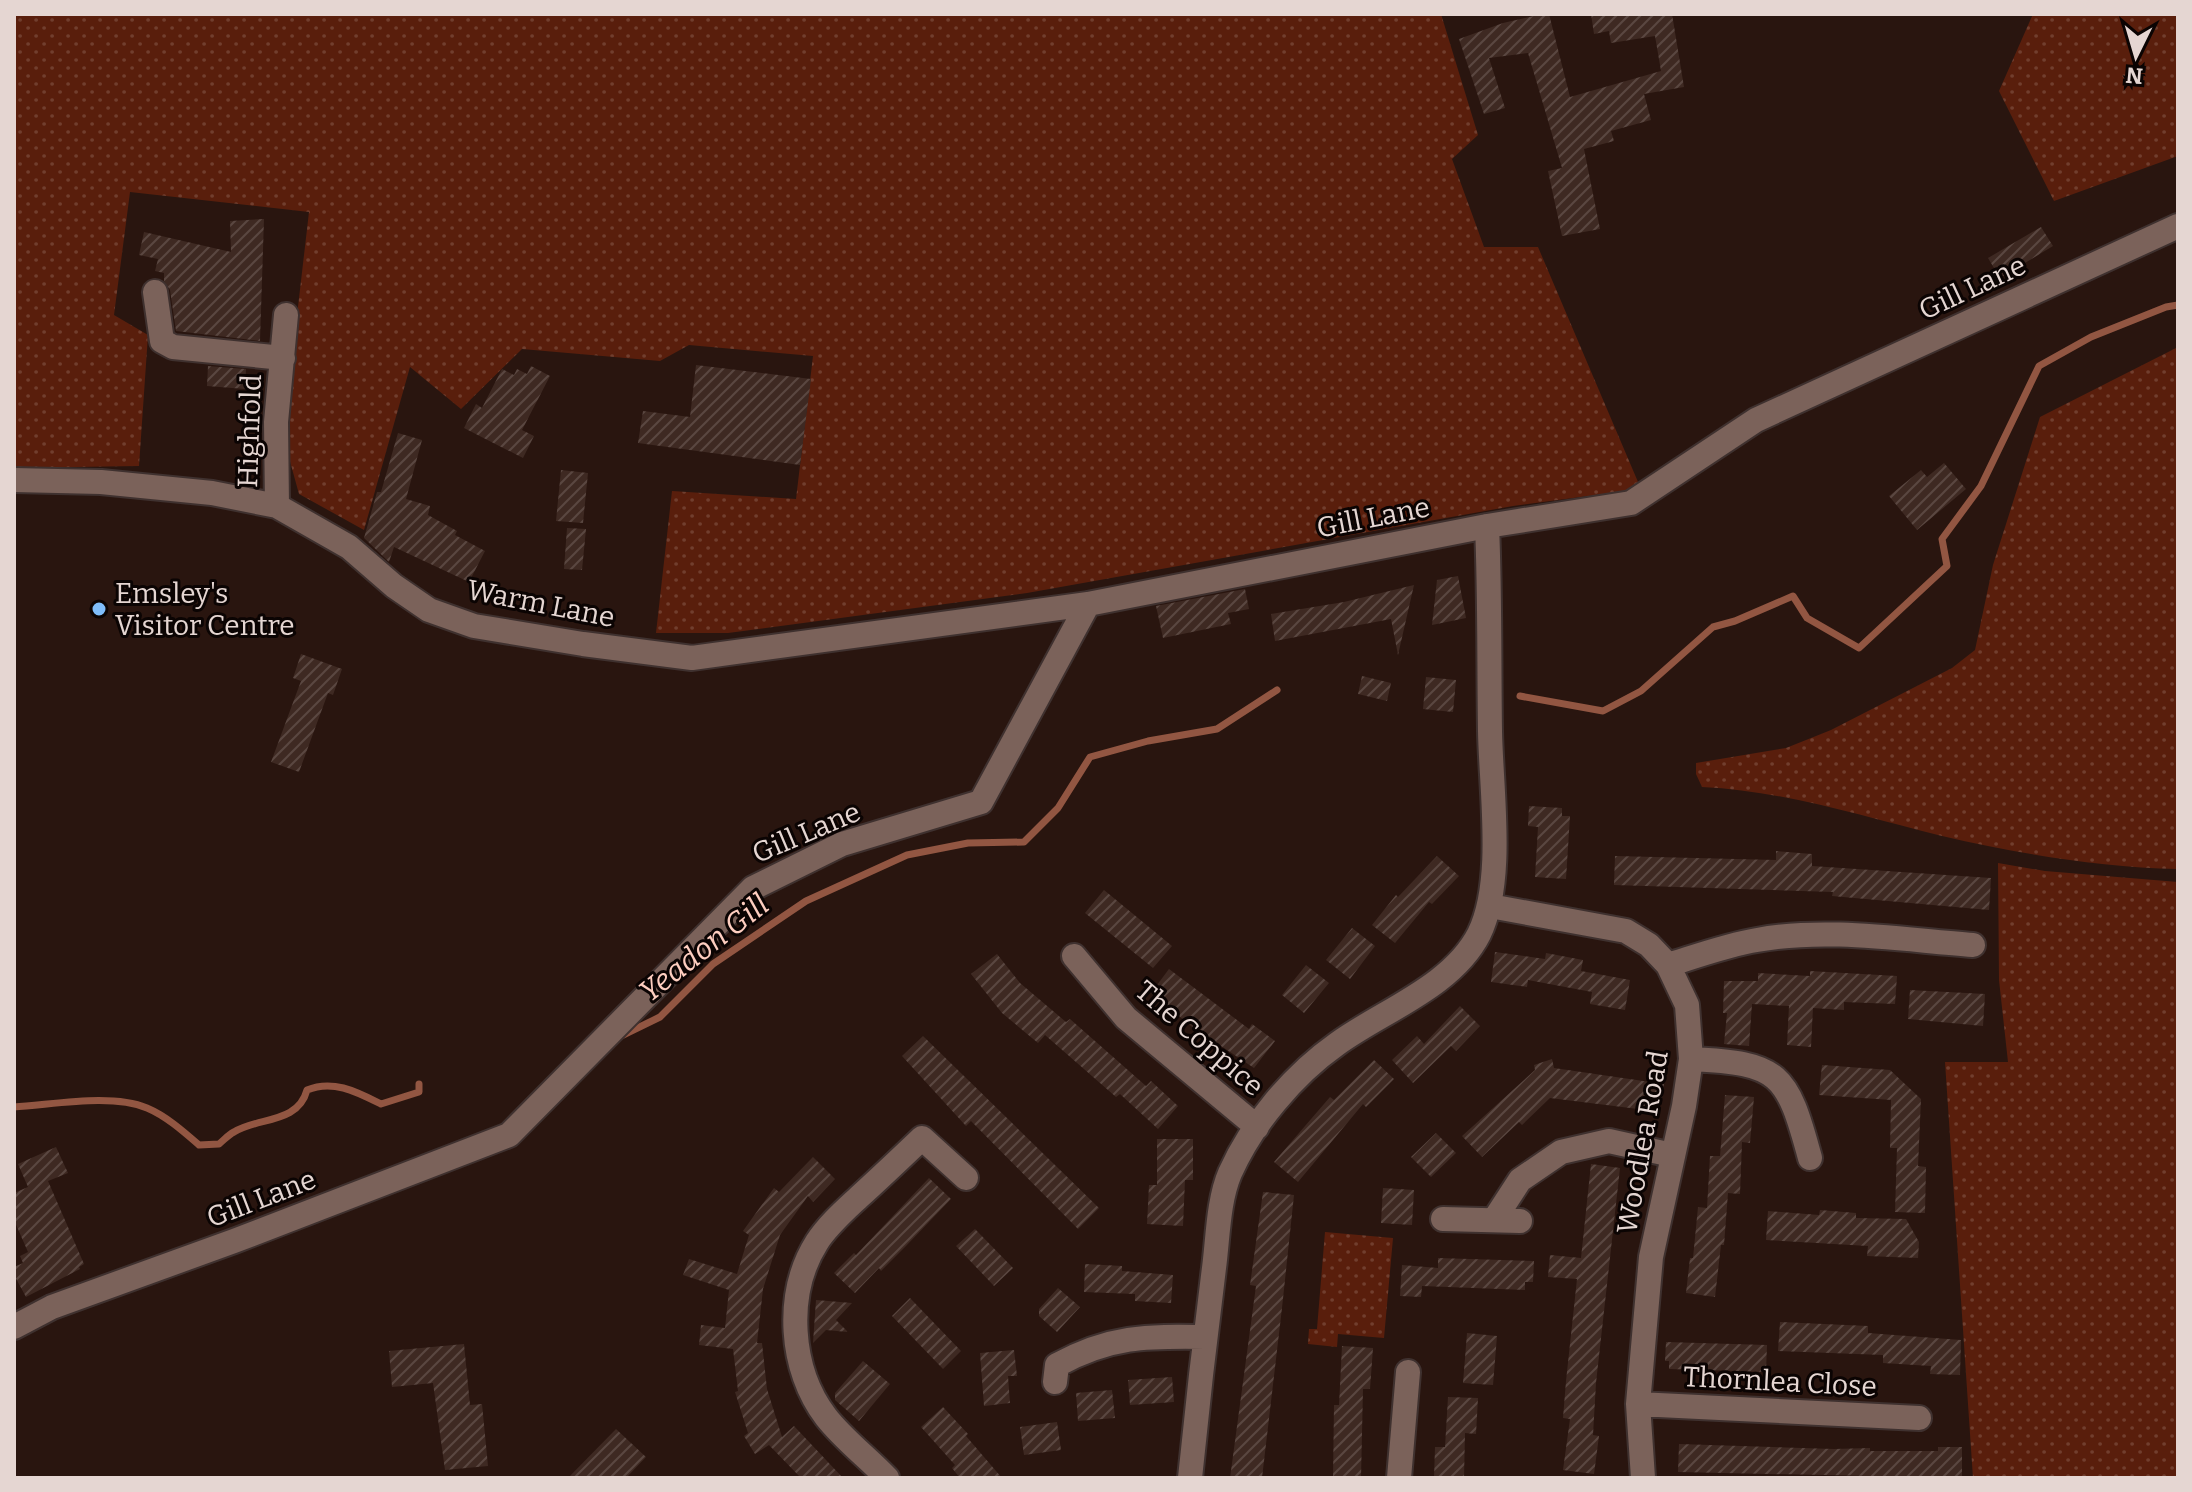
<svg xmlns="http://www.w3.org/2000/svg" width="2192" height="1492" viewBox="0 0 2192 1492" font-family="Bitter,serif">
  <defs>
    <pattern id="grass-dots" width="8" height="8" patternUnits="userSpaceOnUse" patternTransform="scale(2)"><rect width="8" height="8" fill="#591e0c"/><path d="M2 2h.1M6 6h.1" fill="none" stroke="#713e2e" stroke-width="1.8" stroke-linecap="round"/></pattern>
    <pattern id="building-hatch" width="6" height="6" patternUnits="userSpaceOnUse" patternTransform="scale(2)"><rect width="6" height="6" fill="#3e2922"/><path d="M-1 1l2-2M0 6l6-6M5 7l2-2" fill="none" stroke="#5a4741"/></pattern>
  </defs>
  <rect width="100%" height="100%" fill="#29150f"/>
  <!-- grass -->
  <path fill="url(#grass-dots)" d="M 14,14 L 1441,14 L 1478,135 L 1452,159 L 1484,247 L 1538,247 L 1641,489 L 1513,506 L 1027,593 L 728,633 L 656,633 L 672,491 L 796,499 L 813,356 L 689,345 L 660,361 L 522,349 L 461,409 L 410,367 L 364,530 L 299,494 L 283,436 L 309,212 L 130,192 L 114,315 L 148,335 L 139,466 L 14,468 Z
    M 2033,14 L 2178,14 L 2178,156 L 2054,201 L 1999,91 Z
    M 2178,347 L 2178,869 C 2098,867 2020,854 1942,836 C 1861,816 1785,791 1702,787 L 1696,774 L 1696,763 L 1786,748 L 1831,730 L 1952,668 L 1975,650 L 1993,565 L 2040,417 Z
    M 1998,863 L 2045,871 L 2178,882 L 2178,1478 L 1973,1478 L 1945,1062 L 2008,1062 L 1999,980 Z
    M 1325,1232 L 1393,1238 L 1384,1338 L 1338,1334 L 1337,1347 L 1308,1344 L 1309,1329 L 1317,1329 Z"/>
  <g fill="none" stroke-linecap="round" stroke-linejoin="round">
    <!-- stream -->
    <path stroke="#925642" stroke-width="7" d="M 1520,696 L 1603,711 L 1641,691 L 1713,627 L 1735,621 L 1793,596 L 1807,618 L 1859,648 L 1947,566 L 1942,539 L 1981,486 L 2039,366 L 2091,337 L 2166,307 L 2178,305
      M 621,1036 L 660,1017 L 713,964 L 806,901 L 907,855 L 968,843 L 1024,842 L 1058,808 L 1090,757 L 1148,741 L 1217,729 L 1277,690
      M 14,1107 C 52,1105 111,1093 147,1108 C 166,1116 183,1131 199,1145 L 219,1144 C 224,1140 228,1135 234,1132 C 258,1117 298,1124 307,1090 C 333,1079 357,1092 381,1104 L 419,1092 L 419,1084"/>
  </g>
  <!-- building -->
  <path fill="url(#building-hatch)" d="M 1542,14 L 1549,14 L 1570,97 L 1661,71 L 1655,36 L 1611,43 L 1609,31 L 1594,34 L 1591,14 L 1672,14 L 1684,87 L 1644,94 L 1651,120 L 1611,131 L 1614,141 L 1584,149 L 1600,229 L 1562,236 L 1548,171 L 1562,168 L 1528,53 L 1489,58 L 1505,108 L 1484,114 L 1459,39 L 1503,23 Z
    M 264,219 L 260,341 L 176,331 L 170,290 L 164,281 L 164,273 L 155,271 L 158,259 L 139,255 L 144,232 L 231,252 L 230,221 Z
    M 2041,227 L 2053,246 L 2000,278 L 1988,258 Z
    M 696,365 L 811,379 L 800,465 L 638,443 L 643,411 L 690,417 Z
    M 208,366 L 246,369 L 245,389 L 207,386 Z
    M 531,366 L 550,376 L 522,430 L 534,436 L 523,458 L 464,428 L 476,404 L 482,408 L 502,369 L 514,375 L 517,369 L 527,374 Z
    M 398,433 L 422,440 L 406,499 L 430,506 L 428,515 L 457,531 L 455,535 L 485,551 L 469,582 L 394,547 L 389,562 L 364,538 L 377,492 L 381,492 Z
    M 1944,463 L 1966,489 L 1917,530 L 1889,496 L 1921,470 L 1927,477 Z
    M 561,470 L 588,473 L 583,523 L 556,521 Z
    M 567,528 L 586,529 L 582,570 L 564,569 Z
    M 1458,576 L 1466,618 L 1432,625 L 1437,580 Z
    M 1414,585 L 1398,655 L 1391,619 L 1275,641 L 1271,614 L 1344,602 Z
    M 1245,589 L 1249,609 L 1228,613 L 1231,624 L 1163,638 L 1156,606 Z
    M 301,654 L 342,669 L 333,695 L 328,693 L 299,772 L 271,762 L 301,681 L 293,678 Z
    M 1362,676 L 1391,683 L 1387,701 L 1358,694 Z
    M 1426,677 L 1456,680 L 1453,712 L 1423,709 Z
    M 1529,806 L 1562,808 L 1562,816 L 1570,816 L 1566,879 L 1535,877 L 1538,827 L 1528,826 Z
    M 1776,851 L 1812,854 L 1812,866 L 1991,878 L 1989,910 L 1832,896 L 1833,892 L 1614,885 L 1615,856 L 1776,860 Z
    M 1437,856 L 1459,876 L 1432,904 L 1429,902 L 1395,943 L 1372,925 L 1396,895 L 1398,897 Z
    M 1104,890 L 1172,946 L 1153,968 L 1085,913 Z
    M 1352,928 L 1375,946 L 1350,979 L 1326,960 Z
    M 1495,952 L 1545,959 L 1546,953 L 1583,960 L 1581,971 L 1630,980 L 1625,1010 L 1590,1004 L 1592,992 L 1528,980 L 1527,987 L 1491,982 Z
    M 997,954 L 1020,983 L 1066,1022 L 1070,1019 L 1146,1086 L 1151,1081 L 1178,1106 L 1158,1129 L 1120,1094 L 1116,1097 L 1045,1035 L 1038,1043 L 1002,1013 L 971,974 Z
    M 1306,965 L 1329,983 L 1304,1013 L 1282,995 Z
    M 1169,969 L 1249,1029 L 1252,1024 L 1275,1041 L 1254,1068 L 1191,1026 L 1151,993 Z
    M 1810,971 L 1897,976 L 1895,1004 L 1844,1002 L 1844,1010 L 1813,1008 L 1811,1047 L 1787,1045 L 1789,1006 L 1752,1004 L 1749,1046 L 1724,1044 L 1727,1013 L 1723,1013 L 1724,981 L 1758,981 L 1758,973 L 1810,976 Z
    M 1910,990 L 1985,994 L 1983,1026 L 1908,1019 Z
    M 1460,1006 L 1480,1026 L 1456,1051 L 1451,1046 L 1413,1083 L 1392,1060 L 1417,1036 L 1424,1044 Z
    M 923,1036 L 1099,1208 L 1078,1229 L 971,1121 L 966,1126 L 902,1056 Z
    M 1552,1059 L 1554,1068 L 1664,1084 L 1661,1104 L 1647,1102 L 1646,1110 L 1550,1098 L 1522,1125 L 1519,1122 L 1482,1157 L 1462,1136 L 1535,1070 L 1534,1065 Z
    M 1374,1060 L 1394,1079 L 1366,1107 L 1363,1104 L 1298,1182 L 1274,1162 L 1330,1097 L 1334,1100 Z
    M 1822,1065 L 1890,1070 L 1921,1099 L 1918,1166 L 1926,1167 L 1925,1213 L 1895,1212 L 1897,1148 L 1890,1148 L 1891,1100 L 1819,1095 Z
    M 1725,1095 L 1754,1097 L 1750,1143 L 1742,1142 L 1740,1194 L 1728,1193 L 1724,1245 L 1721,1245 L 1715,1297 L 1686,1293 L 1690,1258 L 1693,1258 L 1698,1207 L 1707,1208 L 1710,1156 L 1720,1156 Z
    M 1436,1133 L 1456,1153 L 1431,1177 L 1411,1157 Z
    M 1157,1139 L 1193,1139 L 1193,1180 L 1185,1180 L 1183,1226 L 1147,1224 L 1149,1185 L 1157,1185 Z
    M 56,1147 L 68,1173 L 48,1181 L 84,1264 L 79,1267 L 80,1269 L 26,1297 L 14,1275 L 14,1267 L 23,1263 L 20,1256 L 28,1252 L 14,1220 L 14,1193 L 28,1187 L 18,1164 Z
    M 813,1157 L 835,1179 L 813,1202 L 808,1196 L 780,1235 L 763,1289 L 757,1343 L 762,1343 L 767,1389 L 782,1437 L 794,1426 L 843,1478 L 801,1478 L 769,1445 L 755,1454 L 744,1436 L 748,1433 L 735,1392 L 738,1391 L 733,1349 L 699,1345 L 701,1325 L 725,1328 L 729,1290 L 683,1275 L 689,1259 L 737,1274 L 749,1235 L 743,1231 L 774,1188 L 779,1192 Z
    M 1591,1164 L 1620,1168 L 1596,1383 L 1593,1435 L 1599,1436 L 1594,1474 L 1563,1470 L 1570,1419 L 1563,1418 L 1566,1381 L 1577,1279 L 1548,1277 L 1550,1255 L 1581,1258 Z
    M 929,1178 L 951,1199 L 906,1246 L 881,1271 L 879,1268 L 855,1293 L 834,1273 L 854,1253 L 856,1255 Z
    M 1383,1188 L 1414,1190 L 1412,1225 L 1381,1223 Z
    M 1263,1192 L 1294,1195 L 1282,1308 L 1262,1478 L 1230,1478 L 1256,1286 L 1250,1285 Z
    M 1820,1210 L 1856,1213 L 1856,1218 L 1906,1219 L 1919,1242 L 1918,1258 L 1867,1256 L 1868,1246 L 1766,1240 L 1768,1211 L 1819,1215 Z
    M 975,1229 L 1013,1268 L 994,1286 L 956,1246 Z
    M 1438,1258 L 1534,1261 L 1533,1282 L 1525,1282 L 1525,1290 L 1422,1286 L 1421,1297 L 1400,1296 L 1402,1265 L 1438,1268 Z
    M 1085,1264 L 1122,1266 L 1122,1271 L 1173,1275 L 1171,1303 L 1135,1301 L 1135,1294 L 1084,1292 Z
    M 1058,1288 L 1080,1307 L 1057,1332 L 1039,1316 L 1039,1309 Z
    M 910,1298 L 961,1351 L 943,1369 L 892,1316 Z
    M 816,1300 L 852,1303 L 836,1320 L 848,1332 L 826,1330 L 813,1343 Z
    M 1780,1322 L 1868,1326 L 1868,1333 L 1961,1340 L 1960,1375 L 1930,1374 L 1931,1366 L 1883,1363 L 1883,1355 L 1778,1351 Z
    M 1467,1333 L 1497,1336 L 1493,1385 L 1463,1383 Z
    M 1666,1342 L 1767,1345 L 1766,1372 L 1669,1369 L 1669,1361 L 1665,1361 Z
    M 464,1344 L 470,1405 L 482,1404 L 488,1466 L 445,1470 L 433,1383 L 392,1387 L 389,1351 Z
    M 1342,1346 L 1373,1348 L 1370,1389 L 1363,1389 L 1361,1478 L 1333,1478 L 1334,1405 L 1339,1405 Z
    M 1014,1350 L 1017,1376 L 1008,1376 L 1010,1403 L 984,1406 L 980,1353 Z
    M 863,1361 L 890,1384 L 859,1421 L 835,1400 L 835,1393 Z
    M 1172,1377 L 1174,1402 L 1130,1405 L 1128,1380 Z
    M 1112,1390 L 1115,1418 L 1078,1421 L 1076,1393 Z
    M 1448,1397 L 1478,1398 L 1476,1434 L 1465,1433 L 1464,1478 L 1434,1478 L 1435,1447 L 1445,1447 Z
    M 943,1407 L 968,1434 L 966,1436 L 1002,1478 L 960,1478 L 952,1468 L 955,1465 L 921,1427 Z
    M 1057,1422 L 1061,1450 L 1024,1455 L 1020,1427 Z
    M 616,1429 L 646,1457 L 626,1478 L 568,1478 Z
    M 1679,1444 L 1834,1449 L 1870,1448 L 1870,1451 L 1938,1451 L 1938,1447 L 1962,1447 L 1962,1478 L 1678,1472 Z"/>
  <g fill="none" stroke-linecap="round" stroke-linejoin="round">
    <defs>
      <path id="minor" d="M 155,292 L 162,341 L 173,347 L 283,358
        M 14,480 L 101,482 L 212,493 L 277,506 L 349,547 L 394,586 L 429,610 L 474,626 L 583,644 L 692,658 L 1088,604
        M 277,506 L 276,422 L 286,315
        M 1490,906 L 1626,931 L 1649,945 L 1668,965 L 1687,1005 L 1691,1059 L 1684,1106 L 1651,1257 L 1638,1404 L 1643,1478
        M 1074,956 L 1126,1018 L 1257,1127
        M 1668,965 C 1697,956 1727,945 1757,940 C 1827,927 1903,940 1973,945
        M 1691,1059 C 1780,1063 1787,1073 1810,1158
        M 1443,1219 L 1520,1221
        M 1494,1220 L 1520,1180 L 1561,1152 L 1609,1141 L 1672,1155
        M 14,1327 L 52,1307 L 234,1241 L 509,1135 L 753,888 L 842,844 L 981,802 L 1088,604 L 1487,526 L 1631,503 L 1756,420 L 2178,226
        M 1055,1382 L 1057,1365 C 1110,1336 1146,1336 1205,1337
        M 1638,1404 L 1919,1418
        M 887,1478 C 868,1458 843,1439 826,1417 C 790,1370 784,1294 817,1242 C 828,1225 844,1211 859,1197 C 880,1178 901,1158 922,1138 L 966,1178
        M 1190,1478 C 1197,1408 1205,1338 1214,1268 C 1218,1238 1218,1201 1230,1173 C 1252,1124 1293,1075 1337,1044 C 1382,1011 1452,987 1479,934 C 1505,881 1491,791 1490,731 C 1489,663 1490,594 1487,526
        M 1399,1478 L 1408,1372"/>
    </defs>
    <!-- minor casing -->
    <use href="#minor" stroke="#3f312f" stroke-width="28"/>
    <!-- minor -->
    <use href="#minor" stroke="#7b625a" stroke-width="24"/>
  </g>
  <!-- markers -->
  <circle fill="#7fbdfa" stroke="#0b0403" stroke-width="3" cx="99" cy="609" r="8"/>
  <g text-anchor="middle" stroke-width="6" stroke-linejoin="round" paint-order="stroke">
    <!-- street labels -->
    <g font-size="28" fill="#e5d6d2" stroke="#0b0403">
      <text transform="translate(1972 287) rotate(-25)" y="10">Gill Lane</text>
      <text transform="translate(249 431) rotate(-88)" y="10">Highfold</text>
      <text transform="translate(1373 517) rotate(-11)" y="10">Gill Lane</text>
      <text transform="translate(541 603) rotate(11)" y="10">Warm Lane</text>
      <text transform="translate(806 832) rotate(-23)" y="10">Gill Lane</text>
      <text transform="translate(1200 1038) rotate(41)" y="10">The Coppice</text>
      <text transform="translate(1642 1142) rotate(-80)" y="10">Woodlea Road</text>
      <text transform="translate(261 1198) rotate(-21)" y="10">Gill Lane</text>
      <text transform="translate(1780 1381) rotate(3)" y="10">Thornlea Close</text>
    </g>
    <!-- poi labels -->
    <g font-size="28" fill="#e5d6d2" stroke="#0b0403" text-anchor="start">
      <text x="115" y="603">Emsley's<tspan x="115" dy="32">Visitor Centre</tspan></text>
    </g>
    <!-- water labels -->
    <g font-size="30" font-style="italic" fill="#fecec0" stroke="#0b0403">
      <text transform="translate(704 948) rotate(-38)" y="10">Yeadon Gill</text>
    </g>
  </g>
  <!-- border -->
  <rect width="2192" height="1492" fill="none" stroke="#e5d6d2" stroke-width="32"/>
  <!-- north arrow -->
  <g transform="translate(2136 56) rotate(185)" stroke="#0b0403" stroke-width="6" paint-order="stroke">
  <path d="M0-6L14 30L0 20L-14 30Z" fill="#e5d6d2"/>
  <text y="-12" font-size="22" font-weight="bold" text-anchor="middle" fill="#e5d6d2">N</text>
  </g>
</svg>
